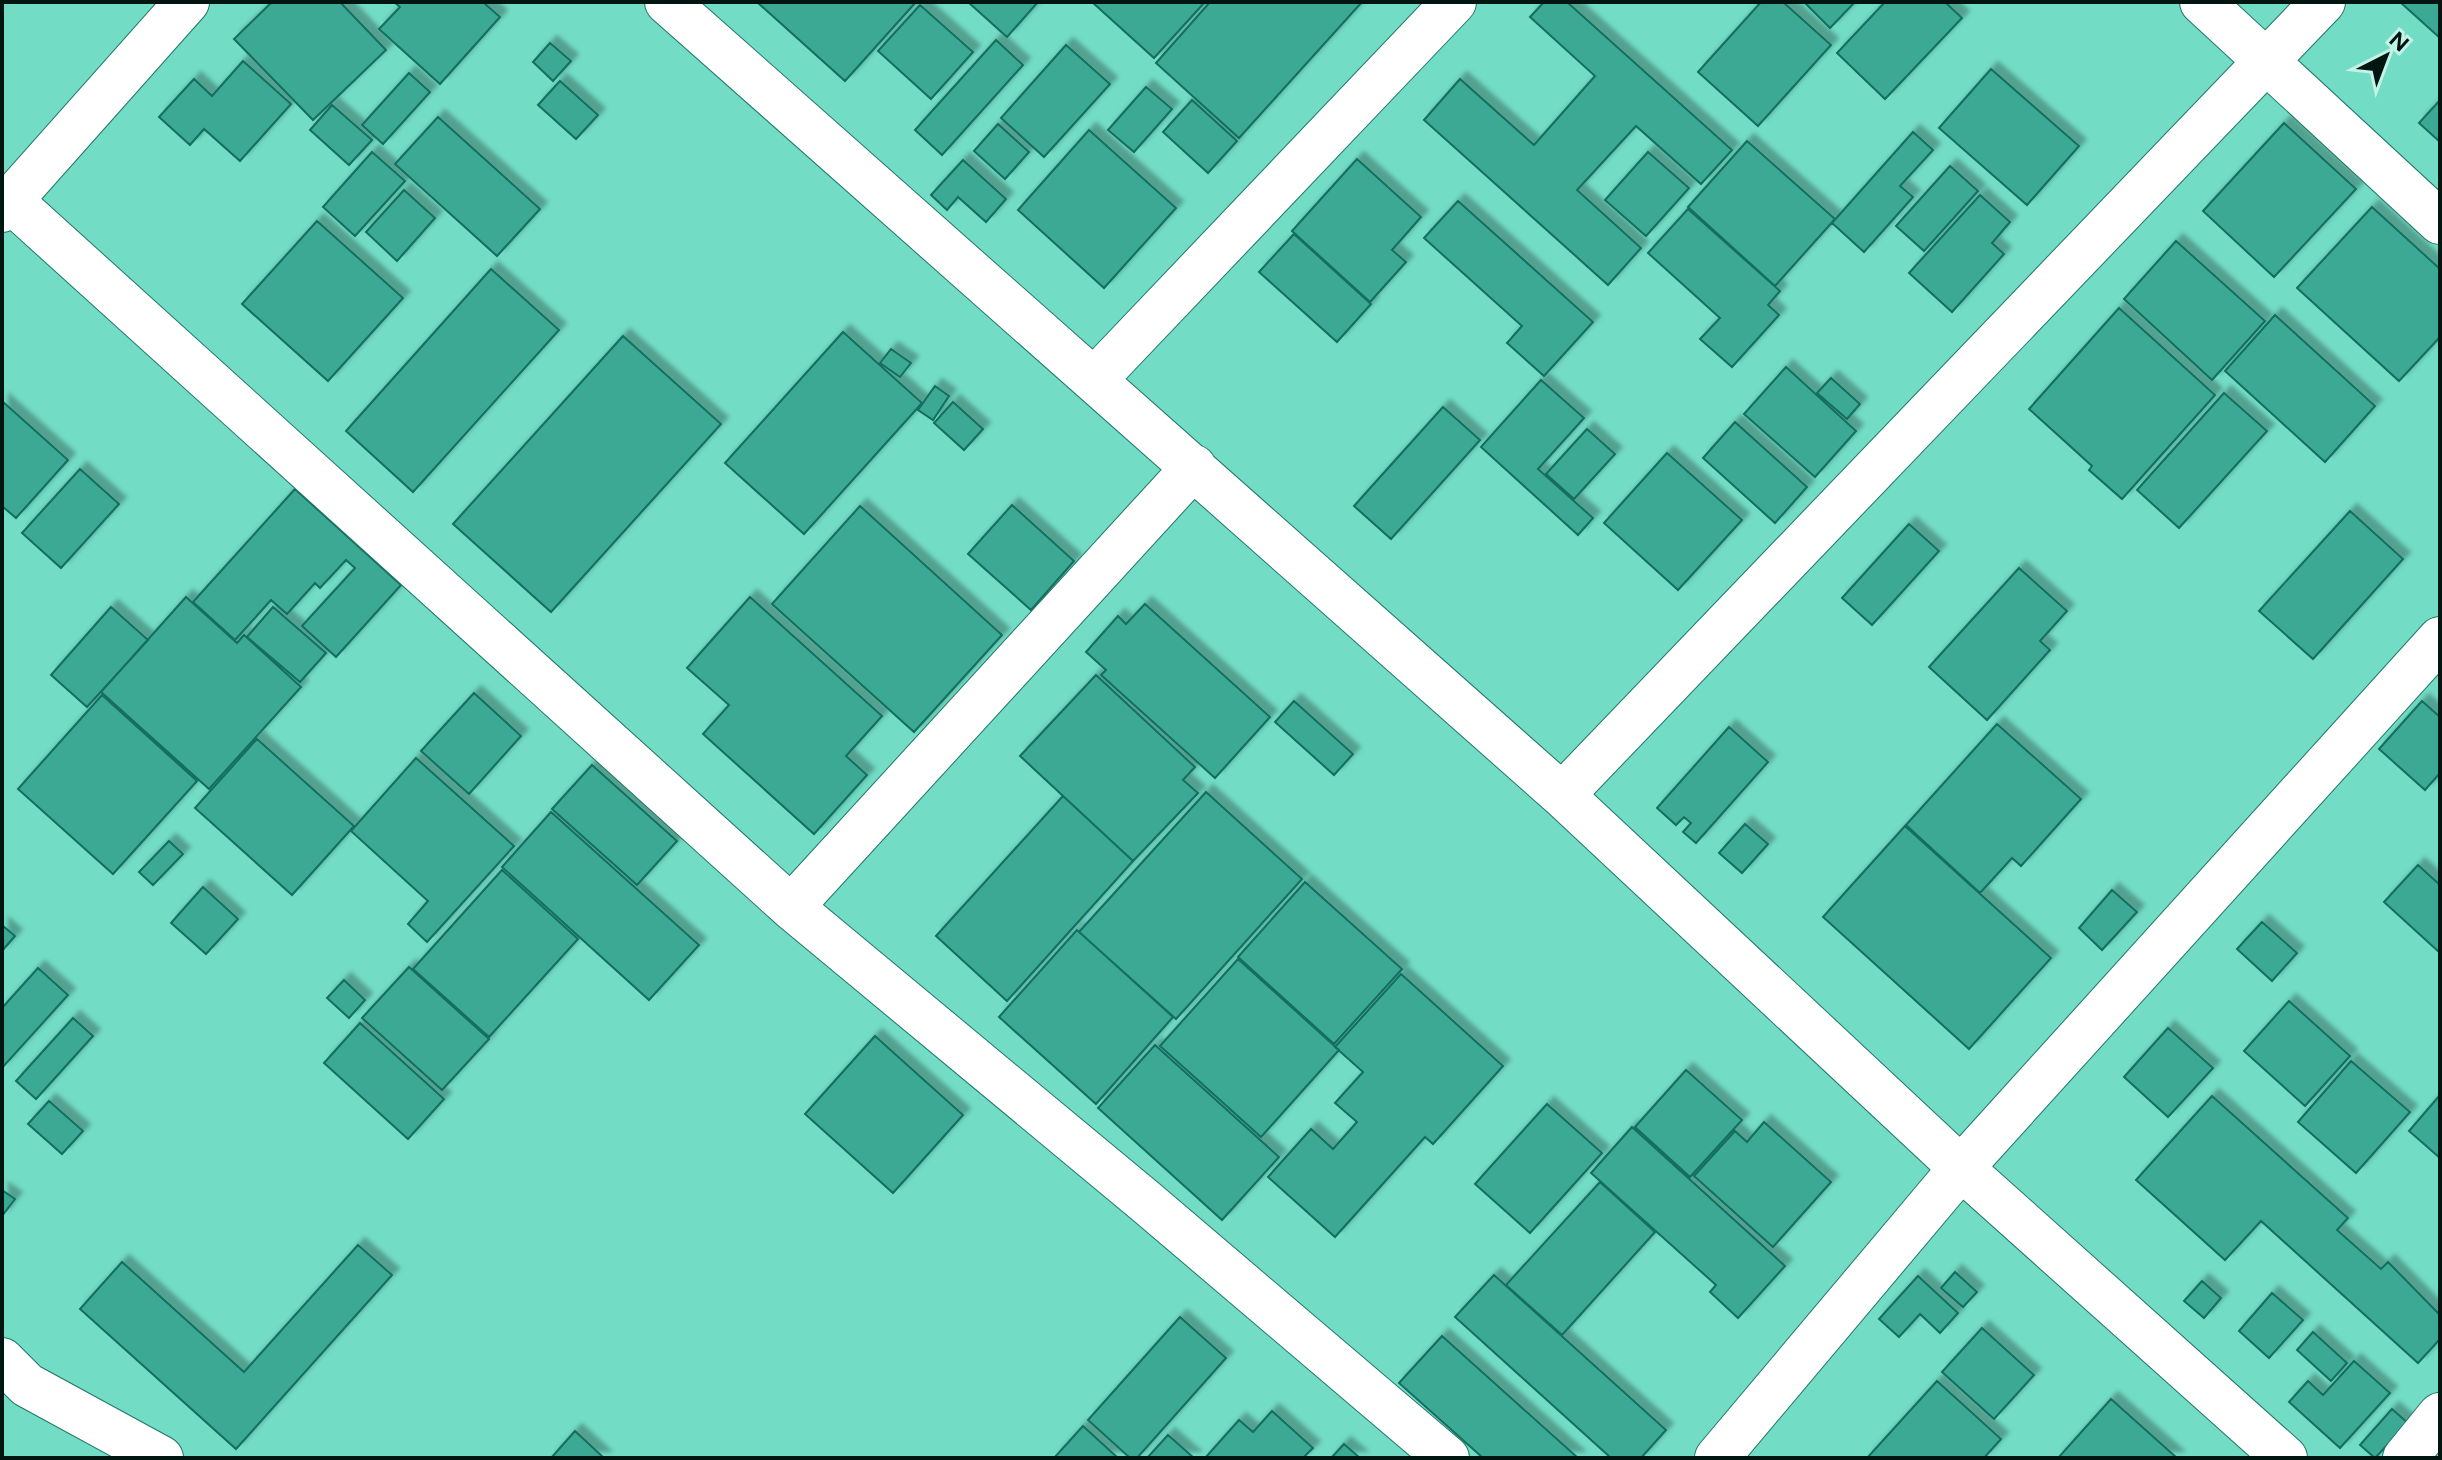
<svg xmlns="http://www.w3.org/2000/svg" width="2442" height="1460" viewBox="0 0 2442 1460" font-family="Figtree,sans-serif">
  <defs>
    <filter id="shadow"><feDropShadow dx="7" dy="-7" stdDeviation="2" flood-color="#0004"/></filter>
  </defs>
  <rect width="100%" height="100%" fill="#72dcc5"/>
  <!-- building -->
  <path fill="#3aa994" stroke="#136e5e" stroke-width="2" filter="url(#shadow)" d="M 272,2 L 340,2 L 386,50 L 313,120 L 234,39 Z
    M 394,2 L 483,2 L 500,17 L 440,84 L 379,29 L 400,7 Z
    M 757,2 L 916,2 L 845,81 Z
    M 968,2 L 1038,2 L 1007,37 Z
    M 1092,2 L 1205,2 L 1154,58 Z
    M 1210,2 L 1362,2 L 1239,138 L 1156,63 Z
    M 1544,2 L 1567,2 L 1732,150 L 1701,184 L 1636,126 L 1577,190 L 1641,248 L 1608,285 L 1424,120 L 1460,79 L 1534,145 L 1595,76 L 1530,17 Z
    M 1761,2 L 1783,2 L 1831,45 L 1758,126 L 1698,72 Z
    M 1804,2 L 1855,2 L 1830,28 Z
    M 1885,2 L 1945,2 L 1962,18 L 1885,99 L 1837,53 Z
    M 2400,2 L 2440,2 L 2440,38 Z
    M 920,5 L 973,52 L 931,99 L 878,51 Z
    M 996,40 L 1023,65 L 942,155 L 915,130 Z
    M 550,43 L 571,61 L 553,81 L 533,62 Z
    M 1066,45 L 1110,84 L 1044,157 L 1001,118 Z
    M 243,61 L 291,104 L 240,161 L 204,129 L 190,145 L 159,117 L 194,79 L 212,96 Z
    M 1991,69 L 2079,146 L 2027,205 L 1939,128 Z
    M 409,73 L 430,92 L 383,144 L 362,125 Z
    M 560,81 L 598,115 L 576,139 L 538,105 Z
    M 1146,87 L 1172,109 L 1134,152 L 1108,130 Z
    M 1192,100 L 1237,141 L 1208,173 L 1163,132 Z
    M 2440,100 L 2440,142 L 2419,123 Z
    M 332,105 L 372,140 L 349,165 L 310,130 Z
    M 438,117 L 540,209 L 497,256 L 395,164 Z
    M 2284,123 L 2356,189 L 2274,277 L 2203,211 Z
    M 998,124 L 1029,152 L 1005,179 L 974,151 Z
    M 1089,130 L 1176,208 L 1104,288 L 1018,210 Z
    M 1913,132 L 1933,150 L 1900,186 L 1913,197 L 1864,252 L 1832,223 Z
    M 1747,141 L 1835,219 L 1775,286 L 1688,207 Z
    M 372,152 L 405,181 L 355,236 L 323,207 Z
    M 1648,152 L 1689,188 L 1646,236 L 1605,200 Z
    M 1357,159 L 1421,217 L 1392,250 L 1406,262 L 1370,302 L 1292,231 Z
    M 963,160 L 1006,199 L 986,222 L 958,197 L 947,210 L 931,195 Z
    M 1950,166 L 1978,191 L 1924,251 L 1896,226 Z
    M 404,190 L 435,218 L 397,261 L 366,232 Z
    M 1980,195 L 2010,222 L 1992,243 L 2004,254 L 1952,312 L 1909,273 Z
    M 1458,201 L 1593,322 L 1544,376 L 1507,343 L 1522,326 L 1424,238 Z
    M 2372,207 L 2440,269 L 2440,337 L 2399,381 L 2297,288 Z
    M 1688,209 L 1780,291 L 1768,305 L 1779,315 L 1732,367 L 1700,339 L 1720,318 L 1648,253 Z
    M 317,221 L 403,298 L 328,381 L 242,304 Z
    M 1294,234 L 1371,304 L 1337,342 L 1259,272 Z
    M 2176,241 L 2265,321 L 2212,380 L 2124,299 Z
    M 491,269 L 559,330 L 413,492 L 346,431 Z
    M 2119,308 L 2215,395 L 2122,499 L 2089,470 L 2092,466 L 2029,409 Z
    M 2275,315 L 2375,406 L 2325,462 L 2225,371 Z
    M 843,332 L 922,403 L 804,534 L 725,463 Z
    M 623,336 L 721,424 L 551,612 L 453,524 Z
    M 891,349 L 911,363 L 900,377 L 880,363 Z
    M 1786,367 L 1856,431 L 1815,477 L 1744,414 Z
    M 1831,378 L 1860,404 L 1847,419 L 1817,393 Z
    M 1541,380 L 1584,418 L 1538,469 L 1593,518 L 1578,535 L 1481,447 Z
    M 935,386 L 949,396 L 933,420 L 918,410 Z
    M 2224,393 L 2267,431 L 2179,528 L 2137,490 Z
    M 2,401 L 68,460 L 16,518 L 2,506 Z
    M 953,402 L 983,429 L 964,450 L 934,423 Z
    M 1443,407 L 1480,440 L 1391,539 L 1354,506 Z
    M 1735,422 L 1807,487 L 1775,523 L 1703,458 Z
    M 1587,429 L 1615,454 L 1574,499 L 1546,474 Z
    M 1667,453 L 1742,520 L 1678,590 L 1604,523 Z
    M 80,469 L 119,504 L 61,568 L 22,533 Z
    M 295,489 L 401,585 L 336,657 L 302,626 L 355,568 L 346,560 L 320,588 L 315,583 L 287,614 L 271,600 L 235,640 L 193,602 Z
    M 1012,505 L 1074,561 L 1031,610 L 968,554 Z
    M 860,506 L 1002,635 L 914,732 L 772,604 Z
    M 2350,511 L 2403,559 L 2313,659 L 2259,611 Z
    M 1909,524 L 1939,551 L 1872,625 L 1842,598 Z
    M 2019,568 L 2067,611 L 2040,641 L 2050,650 L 1987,720 L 1929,667 Z
    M 186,597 L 237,643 L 244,635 L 301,687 L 209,789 L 101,692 Z
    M 750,597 L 882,716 L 846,756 L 867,775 L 814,834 L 703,734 L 729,705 L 687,668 Z
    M 1145,604 L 1270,717 L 1215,778 L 1101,675 L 1106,670 L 1086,652 L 1118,616 L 1126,624 Z
    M 111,607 L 148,640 L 87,707 L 51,675 Z
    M 273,607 L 326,653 L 300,682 L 247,637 Z
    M 1096,675 L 1195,767 L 1183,780 L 1198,793 L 1133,861 L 1020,756 Z
    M 474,693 L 521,736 L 469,794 L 421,751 Z
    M 102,695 L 197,781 L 113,874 L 18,789 Z
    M 1294,701 L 1353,754 L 1334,775 L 1275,722 Z
    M 2422,701 L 2440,717 L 2440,773 L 2425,790 L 2379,749 Z
    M 1997,724 L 2081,799 L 2021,866 L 2012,858 L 1980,893 L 1906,825 Z
    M 1729,727 L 1768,762 L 1696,843 L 1683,832 L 1691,823 L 1684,817 L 1676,825 L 1657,808 Z
    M 257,739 L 354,826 L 292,895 L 195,808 Z
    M 416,758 L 514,846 L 427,942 L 408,924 L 428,901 L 351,831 Z
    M 592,765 L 677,841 L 637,885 L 552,809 Z
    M 1206,792 L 1302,879 L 1176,1019 L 1079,932 Z
    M 1063,796 L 1133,861 L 1007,1001 L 936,936 Z
    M 551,812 L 699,945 L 649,1000 L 502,867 Z
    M 1745,824 L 1768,844 L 1742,873 L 1719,853 Z
    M 1905,826 L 2051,958 L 1969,1049 L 1823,917 Z
    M 169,841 L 183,854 L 153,885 L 139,872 Z
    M 2418,865 L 2440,885 L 2439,952 L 2384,902 Z
    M 502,870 L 578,939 L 489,1037 L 413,969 Z
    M 1305,882 L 1402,969 L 1334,1044 L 1238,957 Z
    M 203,887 L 238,919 L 206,954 L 171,923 Z
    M 2112,890 L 2137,912 L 2102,950 L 2079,928 Z
    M 2262,922 L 2297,953 L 2272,981 L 2237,949 Z
    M 2,925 L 15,936 L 2,951 Z
    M 1077,930 L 1173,1017 L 1096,1104 L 999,1017 Z
    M 1238,959 L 1339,1050 L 1261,1137 L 1160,1046 Z
    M 409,967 L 489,1039 L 442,1090 L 362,1018 Z
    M 38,968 L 68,995 L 2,1068 L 2,1008 Z
    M 1401,974 L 1503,1066 L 1433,1144 L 1425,1137 L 1335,1237 L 1268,1177 L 1311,1129 L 1333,1149 L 1357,1122 L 1335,1103 L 1363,1072 L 1335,1047 Z
    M 344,980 L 365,1000 L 349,1018 L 327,998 Z
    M 2289,1001 L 2350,1056 L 2305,1106 L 2244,1051 Z
    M 73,1018 L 93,1036 L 36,1099 L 16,1081 Z
    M 360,1023 L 444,1099 L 408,1139 L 324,1063 Z
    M 2168,1028 L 2213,1068 L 2168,1117 L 2124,1077 Z
    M 875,1036 L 963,1115 L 893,1193 L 805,1114 Z
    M 1155,1045 L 1279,1157 L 1222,1220 L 1098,1108 Z
    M 2351,1061 L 2410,1112 L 2356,1173 L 2298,1122 Z
    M 1686,1070 L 1742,1120 L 1690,1177 L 1635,1127 Z
    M 2440,1095 L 2440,1158 L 2409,1131 Z
    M 2212,1096 L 2348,1218 L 2337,1230 L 2381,1269 L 2388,1262 L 2440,1315 L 2440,1339 L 2418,1363 L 2261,1221 L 2225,1260 L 2136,1180 Z
    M 49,1101 L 83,1131 L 62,1154 L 28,1124 Z
    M 1547,1104 L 1602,1153 L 1530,1233 L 1475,1184 Z
    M 1764,1122 L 1831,1182 L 1773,1247 L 1694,1176 L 1735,1131 L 1747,1142 Z
    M 1632,1127 L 1785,1266 L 1738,1318 L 1710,1292 L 1716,1285 L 1591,1173 Z
    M 1600,1182 L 1655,1232 L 1562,1335 L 1506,1285 Z
    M 2,1190 L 15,1199 L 2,1216 Z
    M 358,1245 L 392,1275 L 236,1449 L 80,1309 L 122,1262 L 244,1372 Z
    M 1955,1272 L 1977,1292 L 1963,1307 L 1941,1288 Z
    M 1494,1275 L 1666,1430 L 1641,1458 L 1611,1458 L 1455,1317 Z
    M 1918,1276 L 1958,1313 L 1940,1333 L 1920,1314 L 1899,1337 L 1879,1319 Z
    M 2202,1281 L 2221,1298 L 2204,1318 L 2184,1301 Z
    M 2272,1293 L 2303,1320 L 2269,1358 L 2239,1331 Z
    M 1180,1317 L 1226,1358 L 1137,1458 L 1130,1458 L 1088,1420 Z
    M 1982,1328 L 2034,1375 L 1994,1419 L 1942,1372 Z
    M 2313,1332 L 2347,1363 L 2331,1381 L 2297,1350 Z
    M 1442,1336 L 1578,1458 L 1483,1458 L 1399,1383 Z
    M 2354,1361 L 2390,1393 L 2340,1448 L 2289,1402 L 2308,1381 L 2323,1395 Z
    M 1937,1381 L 2001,1439 L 1984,1458 L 1867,1458 Z
    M 2111,1399 L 2177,1458 L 2058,1458 Z
    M 2392,1409 L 2408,1423 L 2375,1458 L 2360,1445 Z
    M 1272,1411 L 1313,1448 L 1303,1458 L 1205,1458 L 1239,1420 L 1253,1432 Z
    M 1083,1426 L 1118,1458 L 1054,1458 Z
    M 575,1431 L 604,1458 L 551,1458 Z
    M 1168,1435 L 1194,1458 L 1147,1458 Z
    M 1344,1444 L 1360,1458 L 1331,1458 Z"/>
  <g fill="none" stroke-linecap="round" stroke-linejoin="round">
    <defs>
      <path id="street" d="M 667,2 L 1562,795 L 1961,1168 L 2285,1458
        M 2202,2 L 2440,222
        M 11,201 L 791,907 L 1145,1201 L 1447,1458
        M 2,210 L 187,2
        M 1094,380 L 1454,2
        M 1562,795 L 2323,2
        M 791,907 L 1194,467
        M 2,1360 L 27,1385 L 161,1458
        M 1717,1458 L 1961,1168 L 2440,639
        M 2405,1458 L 2440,1415"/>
    </defs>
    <!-- street casing -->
    <use href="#street" stroke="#217767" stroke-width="46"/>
    <!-- street -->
    <use href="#street" stroke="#fff" stroke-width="44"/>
  </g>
  <!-- border -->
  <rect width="2442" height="1460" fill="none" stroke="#011611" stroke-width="8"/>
  <!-- north arrow -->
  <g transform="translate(2386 56) rotate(42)" stroke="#c2f3e6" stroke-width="6" paint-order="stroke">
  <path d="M0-6L14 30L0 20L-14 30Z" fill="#011611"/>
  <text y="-12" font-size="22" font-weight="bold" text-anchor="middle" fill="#011611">N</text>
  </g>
</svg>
